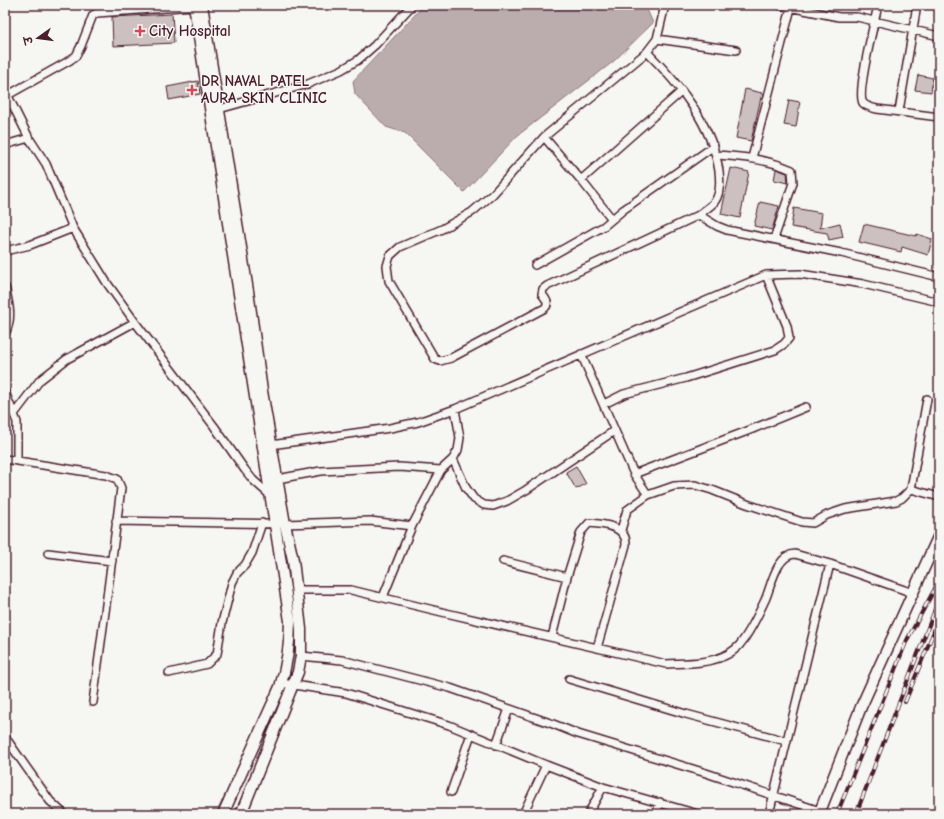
<svg xmlns="http://www.w3.org/2000/svg" width="944" height="819" viewBox="0 0 944 819" font-family="'Comic Neue','Playpen Sans Deva',sans-serif">
  <rect width="100%" height="100%" fill="#f6f6f2"/>
  <filter id="ink" filterUnits="userSpaceOnUse"><feTurbulence type="fractalNoise" baseFrequency=".025" numOctaves="2"/><feDisplacementMap in="SourceGraphic" scale="8" xChannelSelector="R" yChannelSelector="G"/><feConvolveMatrix kernelMatrix="1 2 1 2 8 2 1 2 1" color-interpolation-filters="sRGB"/></filter>
  <g filter="url(#ink)">
    <!-- water -->
    <path fill="#bbadae" stroke="#8e747a" d="M 424,5 L 645,5 L 653,23 L 614,61 L 517,136 L 464,192 L 405,133 L 386,127 L 355,94 L 353,81 Z"/>
    <!-- building -->
    <path fill="#ccc1c0" stroke="#4a1f2b" d="M 172,14 L 174,43 L 113,46 L 112,17 Z
      M 918,75 L 933,78 L 931,92 L 915,90 Z
      M 198,81 L 200,94 L 169,100 L 167,87 Z
      M 745,89 L 762,93 L 751,141 L 736,138 Z
      M 789,100 L 800,102 L 796,127 L 784,125 Z
      M 731,168 L 749,172 L 740,218 L 721,214 Z
      M 776,169 L 787,173 L 788,183 L 774,180 Z
      M 760,202 L 779,206 L 772,230 L 754,226 Z
      M 794,208 L 822,213 L 820,228 L 840,223 L 843,237 L 829,240 L 827,233 L 791,227 Z
      M 864,224 L 916,236 L 917,234 L 932,239 L 928,255 L 902,247 L 901,252 L 859,242 Z
      M 576,466 L 586,484 L 576,489 L 566,472 Z"/>
    <g fill="none" stroke-linecap="round" stroke-linejoin="round">
      <defs>
        <path id="street" d="M 665,5 L 657,39 L 647,52 L 544,137 L 493,194 L 472,212 L 442,229 L 400,247 L 390,256 L 387,266 L 389,281 L 435,359 L 440,361 L 451,358 L 545,308 C 550,303 545,298 542,294 L 543,289 L 547,286 L 699,215 L 717,226 L 727,230 L 841,253 L 939,277
          M 779,5 L 839,17 L 857,17 L 939,36
          M 878,5 C 875,21 856,93 863,103 C 867,107 872,108 877,109 L 939,117
          M 657,39 L 736,50
          M 647,52 C 679,84 712,124 719,171 C 720,180 721,193 715,201 C 712,206 704,210 699,215
          M 5,90 L 29,138 L 46,164 L 73,228 L 107,283 L 135,322 L 214,426 L 245,470 L 253,480 L 271,496
          M 8,95 L 67,62 L 76,56 L 81,46 L 93,15 L 97,13 L 194,6
          M 219,109 L 308,84 L 341,70 L 358,60 L 375,45 L 412,5
          M 899,111 L 917,5
          M 544,137 L 581,180 L 612,219
          M 5,145 L 29,138
          M 717,155 C 742,157 768,159 792,170 L 793,183 L 774,239
          M 752,158 L 791,8
          M 581,180 L 682,91
          M 5,251 L 30,245 L 73,228
          M 535,265 L 604,226 L 623,210 L 714,146
          M 5,287 C 9,304 13,318 5,334
          M 581,354 L 634,474 L 750,430 L 806,407
          M 5,392 L 17,422 L 17,461
          M 604,404 L 624,394 L 686,378 L 775,350 L 784,344 L 789,338 L 787,326 L 766,275
          M 14,414 L 40,380 L 67,359 L 135,322
          M 271,445 L 390,428 L 418,422 L 455,409 L 766,275 L 800,274 L 863,284 L 939,302
          M 5,459 L 106,475 L 117,479 L 121,488 L 107,597 L 93,702
          M 453,459 L 466,488 L 474,499 L 484,505 L 493,506 L 507,501 L 526,490 L 614,431
          M 634,474 L 648,495 L 674,486 L 695,485 L 712,490 L 747,504 L 802,522 L 813,523 L 827,515 L 845,509 L 896,501 L 902,498 L 911,489 L 927,399
          M 277,479 L 321,471 L 399,467 L 441,470
          M 911,489 L 939,497
          M 116,521 L 285,524 L 370,521 L 412,526
          M 621,530 L 627,510 L 648,495
          M 48,553 L 112,561
          M 503,561 L 567,577
          M 297,590 L 351,590 L 446,613 L 666,664 C 685,663 706,664 724,656 C 729,654 738,648 741,643 C 749,633 759,613 765,600 C 771,587 776,555 795,554 L 830,564 L 913,593
          M 383,597 L 412,526 L 441,470 L 453,459 L 458,450 L 460,438 L 455,409
          M 552,637 L 567,577 L 581,532 L 589,523 C 604,524 627,526 626,545 L 597,648
          M 301,656 L 342,660 L 450,688 L 553,724 L 578,734 L 706,773 L 820,811
          M 169,673 L 207,664 L 217,654 L 222,623 L 232,583 L 237,573 L 245,565 L 252,553 L 262,523
          M 569,679 L 686,714 L 786,741
          M 281,683 L 346,693 L 449,725 L 546,765 L 603,787 L 698,814
          M 5,737 L 50,801 L 64,814
          M 496,745 L 509,709
          M 451,792 L 471,734
          M 523,814 L 546,765
          M 588,814 L 603,787
          M 656,814 L 660,802
          M 769,814 L 830,564"/>
        <path id="secondary" d="M 194,5 L 290,621 C 290,644 287,665 280,687 L 223,814
          M 202,5 L 248,291 L 262,391 L 285,524 L 293,560 L 301,629 L 301,656 L 298,672 L 241,814
          M 819,814 L 861,707 L 939,535"/>
      </defs>
      <!-- street casing -->
      <use href="#street" stroke="#4a1f2b" stroke-width="10"/>
      <!-- secondary casing -->
      <use href="#secondary" stroke="#4a1f2b" stroke-width="13"/>
      <!-- street -->
      <use href="#street" stroke="#f6f6f2" stroke-width="7"/>
      <!-- secondary -->
      <use href="#secondary" stroke="#f6f6f2" stroke-width="10"/>
      <defs>
        <path id="rail" d="M 905,702 L 939,619
          M 837,814 L 907,640 L 939,581
          M 856,814 L 939,599"/>
      </defs>
      <!-- rail casing -->
      <use href="#rail" stroke="#4a1f2b" stroke-width="4"/>
      <!-- rail -->
      <use href="#rail" stroke="#f6f6f2" stroke-width="2.5" stroke-dasharray="8" stroke-linecap="butt"/>
    </g>
  </g>
  <!-- markers -->
  <g fill="#d1495b" stroke="#f6f6f2" stroke-width="1.5">
    <path d="M138 25h4v4h4v4h-4v4h-4v-4h-4v-4h4z"/>
    <path d="M190 84h4v4h4v4h-4v4h-4v-4h-4v-4h4z"/>
  </g>
  <g text-anchor="middle" stroke-width="3" stroke-linejoin="round" paint-order="stroke">
    <!-- poi labels -->
    <g font-size="15" font-weight="bold" fill="#4a1f2b" stroke="#f6f6f2" text-anchor="start">
      <text x="149" y="36">City Hospital</text>
      <text x="201" y="86">DR NAVAL PATEL<tspan x="201" dy="17">AURA SKIN CLINIC</tspan></text>
    </g>
  </g>
  <!-- margin -->
  <rect width="944" height="819" fill="none" stroke="#f6f6f2" stroke-width="20"/>
  <rect x="10" y="10" width="924" height="799" fill="none" stroke="#4a1f2b" stroke-width="1.5" filter="url(#ink)"/>
  <!-- north arrow -->
  <g transform="translate(38 38) rotate(256)" stroke="#f6f6f2" stroke-width="3" paint-order="stroke">
  <path d="M0-3L7 15L0 10L-7 15Z" fill="#4a1f2b"/>
  <text y="-6" font-size="11" font-weight="bold" text-anchor="middle" fill="#4a1f2b">उ</text>
  </g>
</svg>
